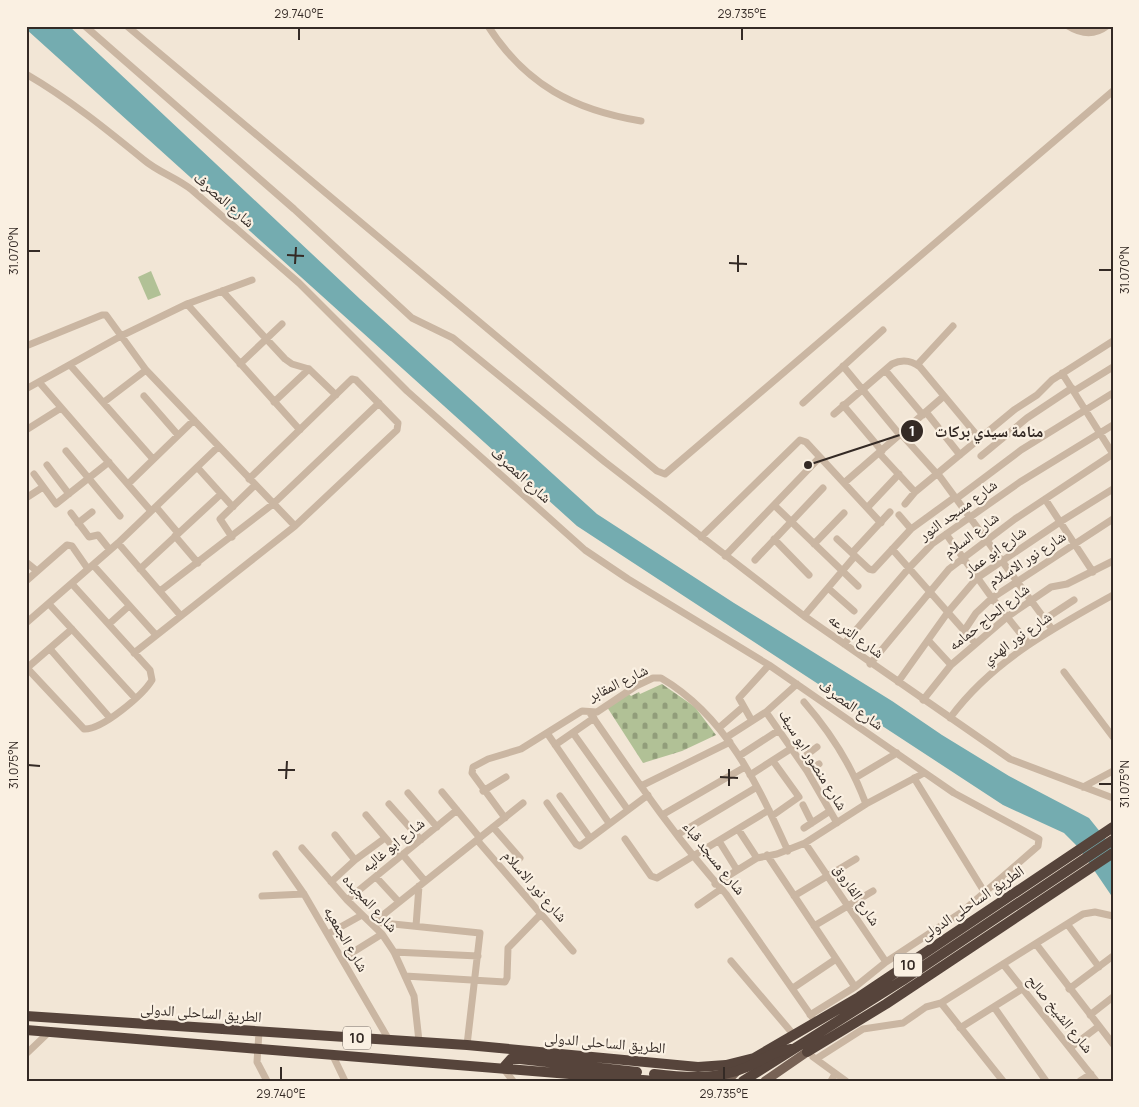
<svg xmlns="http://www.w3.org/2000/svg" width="1139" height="1107" viewBox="0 0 1139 1107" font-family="Manrope,'Noto Naskh Arabic',sans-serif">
  <defs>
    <pattern id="cemetery-stones" width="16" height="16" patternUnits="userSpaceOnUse" patternTransform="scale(1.25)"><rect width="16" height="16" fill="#b1c196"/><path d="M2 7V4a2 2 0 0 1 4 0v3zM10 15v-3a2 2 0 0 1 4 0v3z" fill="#919d7a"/></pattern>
  </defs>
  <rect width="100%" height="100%" fill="#f2e6d6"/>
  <!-- green -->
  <path fill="#b1c196" d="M 151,271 L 161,295 L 148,300 L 138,277 Z"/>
  <!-- cemetery -->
  <path fill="url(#cemetery-stones)" d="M 662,684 L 695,707 L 716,735 L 682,751 L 643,763 L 607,707 L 628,693 L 631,696 L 639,692 L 640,694 Z"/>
  <!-- water -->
  <path fill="#74acb0" d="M 26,26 L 69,26 L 360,299 L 597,514 L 734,603 L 892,701 L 942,735 L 1009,776 L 1089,818 L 1113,848 L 1113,898 L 1079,848 L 1064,833 L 1003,805 L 577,526 L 26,29 Z"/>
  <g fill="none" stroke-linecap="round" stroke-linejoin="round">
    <!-- minor -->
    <path stroke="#cab6a2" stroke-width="7" d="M 85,26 L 294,209 L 412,318 L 453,338 L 605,462 L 804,616 L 1010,759 L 1113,798
      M 127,26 L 657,471 L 665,474 L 1113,91
      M 488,26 C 526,85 574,110 641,121
      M 1068,26 C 1081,34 1094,36 1107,26
      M 26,74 C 69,99 106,129 144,160 C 158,172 177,178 192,190 L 299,283 L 407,391 L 585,550 L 628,579 L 769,665 L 954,793 L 1039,839 L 1038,846 L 962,912 L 886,962 L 855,987 L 810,1015
      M 222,291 L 285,359 L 292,364 L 309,369 L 336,395
      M 187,304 L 300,430
      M 26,346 L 102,315 L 106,315 L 146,370 L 295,526
      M 240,364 L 282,324
      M 70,365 L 153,459
      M 917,365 L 953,326
      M 843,366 L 900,435
      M 885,370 L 923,415
      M 1062,373 L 1113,454
      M 39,382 L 151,511
      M 26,389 L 121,336 L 187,304 L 252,280
      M 1074,391 L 1113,367
      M 144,396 L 178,435
      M 104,402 L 146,370
      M 274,402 L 309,369
      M 803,403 L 883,330
      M 843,405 L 882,451
      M 926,412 L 960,455
      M 834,414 L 892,364 C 902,359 911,360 920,367 L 980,439
      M 26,430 L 61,408
      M 901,434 L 937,474
      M 66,451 L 120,516
      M 879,453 L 915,492
      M 981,456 L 1027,418 L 1072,388
      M 47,465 L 69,494
      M 197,467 L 233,507
      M 34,474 L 56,504 L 109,462
      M 938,474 L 1052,629
      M 844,483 L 944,396
      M 128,484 L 194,420
      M 26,498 L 43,487
      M 956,499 L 1021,450 L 1113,393
      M 1045,499 L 1093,572
      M 905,504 L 915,492 L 1014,410 L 1037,395 L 1052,380 L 1113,341
      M 774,505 L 858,586
      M 156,507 L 178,533
      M 867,508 L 899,474
      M 71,513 L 89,537 L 98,535 L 110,550
      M 899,515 L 911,529
      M 78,523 L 92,512
      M 946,534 L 992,598 L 1028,643
      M 175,536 L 198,563
      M 232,537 L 220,519 L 255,485
      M 701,537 L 800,440 L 806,442 L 881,523
      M 774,539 L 809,575
      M 837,539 L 869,569 L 873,570 L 911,529 L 955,497
      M 118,543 L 181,616
      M 814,544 L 844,513
      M 892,549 L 975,643
      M 852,553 L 890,512
      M 725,556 L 820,457
      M 755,560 L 823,488
      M 26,562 L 37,571
      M 93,565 L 156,635
      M 140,569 L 221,494
      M 26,581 L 67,545 L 72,546 L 88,569
      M 828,588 L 854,611
      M 160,591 L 273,504 L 379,403
      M 49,604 L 135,698
      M 804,616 L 855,556
      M 1045,619 L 1074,600
      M 26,623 L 118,543 L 218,447
      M 109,624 L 129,606
      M 964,631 L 976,613 L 992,598 L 1113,519
      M 928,640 L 951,665
      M 844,644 L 909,568 L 932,544 L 1020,482 L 1113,425
      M 50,649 L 110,718
      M 134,653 L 295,526 L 397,430 L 398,423 L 356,380 L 352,379 L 249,479
      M 870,664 L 949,569 L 1015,519 L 1113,454
      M 26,667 L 84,729 C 102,730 143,695 152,680 L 150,670 L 72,584
      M 27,668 L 72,629
      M 1064,672 L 1113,737
      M 898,682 L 948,612 L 977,578 L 1060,522 L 1113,489
      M 923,700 L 951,665 L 1007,617 L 1051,587 L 1067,584 L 1113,561
      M 804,702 C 831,733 852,766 866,804
      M 766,712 L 807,771 L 837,823
      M 590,713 C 633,775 675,838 726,894 L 812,1017
      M 950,718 C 992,661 1052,629 1113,595
      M 752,721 L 739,698 L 769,665
      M 720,727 L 743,707
      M 547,733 L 609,823
      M 573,733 L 628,810
      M 727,737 L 766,712 L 797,684
      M 555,745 L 594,718
      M 739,756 L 779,730
      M 800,760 L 817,747
      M 807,771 L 819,764
      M 750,775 L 792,748
      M 855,778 L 897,753
      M 914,778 L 985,893
      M 641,786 L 730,742
      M 1083,787 L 1113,771
      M 483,791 L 506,777
      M 442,792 L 480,838
      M 408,793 L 437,827
      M 560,796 L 590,838
      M 547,803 L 576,844 L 580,846 L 648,795
      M 389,804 L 421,840
      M 803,805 L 812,823
      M 366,815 L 401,856
      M 662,815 L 745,767
      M 772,816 L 799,797 L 773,761
      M 505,818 L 472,773 L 473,767 L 488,759 L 521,749 L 582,711 L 597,712 L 636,686 L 653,678 L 661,678 C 726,716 758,785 788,851
      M 493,827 L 520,858
      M 804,828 L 830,811
      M 738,829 L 757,858
      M 335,835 L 355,860
      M 677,835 L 757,787
      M 625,839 L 651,876 L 657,878 L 769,810
      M 477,840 L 573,951
      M 719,841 L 737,870
      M 805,843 L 886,962
      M 302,848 L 347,900 L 382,934 L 394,952 L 414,996 L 419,1041
      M 276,854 L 304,894 L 389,1040
      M 403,855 L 425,881
      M 767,855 L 855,987
      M 376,877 L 399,902
      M 331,882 L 355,860 L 385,838
      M 715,884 L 757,858 L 777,854 L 805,843 L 866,804 L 924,773
      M 262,896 L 304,894
      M 794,896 L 856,859
      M 347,900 L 457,810
      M 698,905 L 721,889
      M 374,922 L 480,933 L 467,1045
      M 373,923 L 523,803
      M 1068,925 L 1099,967
      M 416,926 L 419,886
      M 814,926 L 873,891
      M 328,934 L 362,915
      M 1036,944 L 1113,1044
      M 394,952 L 478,956
      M 342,959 L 382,934
      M 731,961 L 793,1034
      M 1003,964 L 1096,1081
      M 405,976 L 505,982 L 507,978 L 508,948 L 541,914
      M 793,988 L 836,959
      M 1069,989 L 1113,956
      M 941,1003 L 1003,1081
      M 994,1007 L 1046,1081
      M 1090,1015 L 1113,997
      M 960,1028 L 1022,989
      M 259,1032 L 257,1062 L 267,1081
      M 1070,1048 L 1099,1026
      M 26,1054 L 47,1034
      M 333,1056 L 345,1081
      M 813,1057 L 846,1081
      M 816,1059 L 863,1029 L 903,1023 L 926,1007 L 941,1003 L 1083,914 L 1095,912 L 1113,916
      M 503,1068 L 513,1081
      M 831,1081 L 835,1074
      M 1080,1081 L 1091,1074"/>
    <!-- major -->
    <path stroke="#776255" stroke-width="9" d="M 727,1081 L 738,1070
      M 765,1081 L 807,1052"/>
    <!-- highway -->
    <path stroke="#56443b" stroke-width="10" d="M 26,1016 L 467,1045 L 698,1067 L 726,1065 L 754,1058 L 859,997 L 1113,827
      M 26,1030 L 655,1081
      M 807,1052 L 886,1004 L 1113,853
      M 503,1068 L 511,1059 L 520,1059 L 637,1072
      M 743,1081 L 903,980 L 1113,840"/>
    <!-- highway-bridge -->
    <path stroke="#56443b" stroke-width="10" d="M 654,1074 C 686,1078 717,1080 747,1067 C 762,1060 774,1051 791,1049"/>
  </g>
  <!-- ticks -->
  <path fill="none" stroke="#342a25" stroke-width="2" d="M 299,40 L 299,28M 742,40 L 742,28M 28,251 L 40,251M 287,255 L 304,256M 729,263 L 747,264M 295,264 L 296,247M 1099,270 L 1112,270M 738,272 L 738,255M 28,765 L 40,766M 278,770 L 295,770M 720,777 L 738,778M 286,779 L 287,761M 1099,784 L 1112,784M 729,786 L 729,769M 281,1080 L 281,1067M 724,1080 L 724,1067"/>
  <g text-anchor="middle" stroke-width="4.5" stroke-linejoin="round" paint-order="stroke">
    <!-- shield labels -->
    <g fill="#faf0e2" stroke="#6f655e" stroke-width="1">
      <rect x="894" y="953.5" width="28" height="23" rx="4"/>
      <rect x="343" y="1026.5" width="28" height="23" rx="4"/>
    </g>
    <g font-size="14" font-weight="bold" fill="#342a25">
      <text x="908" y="970">10</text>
      <text x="357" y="1043">10</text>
    </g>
    <!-- street labels -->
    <g font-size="15" fill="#342a25" stroke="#faf0e2">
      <text transform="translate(224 200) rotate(41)" y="5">شارع المصرف</text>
      <text transform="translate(521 475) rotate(42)" y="5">شارع المصرف</text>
      <text transform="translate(958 510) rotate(-36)" y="5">شارع مسجد النور</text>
      <text transform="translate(971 535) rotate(-37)" y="5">شارع السلام</text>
      <text transform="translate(995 551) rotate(-36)" y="5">شارع ابو عمار</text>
      <text transform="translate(1027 559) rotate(-33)" y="5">شارع نور الاسلام</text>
      <text transform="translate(989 617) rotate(-38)" y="5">شارع الحاج حمامه</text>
      <text transform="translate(856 636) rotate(36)" y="5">شارع الترعه</text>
      <text transform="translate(1017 638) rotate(-35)" y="5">شارع نور الهدي</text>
      <text transform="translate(618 683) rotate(-26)" y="5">شارع المقابر</text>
      <text transform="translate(851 705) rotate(35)" y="5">شارع المصرف</text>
      <text transform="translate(813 760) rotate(58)" y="5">شارع منصور ابو سيف</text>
      <text transform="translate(393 845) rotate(-39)" y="5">شارع ابو غاليه</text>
      <text transform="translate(714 858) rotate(51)" y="5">شارع مسجد قباء</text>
      <text transform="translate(535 886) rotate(49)" y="5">شارع نور الاسلام</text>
      <text transform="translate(857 895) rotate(56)" y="5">شارع الفاروق</text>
      <text transform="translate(370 903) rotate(47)" y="5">شارع المجيده</text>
      <text transform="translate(972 903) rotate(-34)" y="5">الطريق الساحلى الدولى</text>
      <text transform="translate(346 939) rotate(60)" y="5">شارع الجمعيه</text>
      <text transform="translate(201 1013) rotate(4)" y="5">الطريق الساحلى الدولى</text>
      <text transform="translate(1060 1014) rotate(51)" y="5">شارع الشيخ صالح</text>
      <text transform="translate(605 1043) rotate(5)" y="5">الطريق الساحلى الدولى</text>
    </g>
  </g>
  <!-- callouts -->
  <path fill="none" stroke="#342a25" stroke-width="2" d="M808 465L912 431"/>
  <g fill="#342a25" stroke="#faf0e2" stroke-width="2">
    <circle cx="808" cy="465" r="5"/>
    <circle cx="912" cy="431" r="12"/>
  </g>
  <g font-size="15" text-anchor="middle" font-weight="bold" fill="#fff">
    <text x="912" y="436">1</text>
  </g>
  <g font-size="16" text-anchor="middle" font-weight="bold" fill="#342a25" stroke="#faf0e2" stroke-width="4.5" stroke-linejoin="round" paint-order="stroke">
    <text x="989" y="437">منامة سيدي بركات</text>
  </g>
  <!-- border -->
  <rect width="1139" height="1107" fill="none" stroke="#faf0e2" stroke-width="55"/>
  <rect x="28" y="28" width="1084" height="1052" fill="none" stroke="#342a25" stroke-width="2"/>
  <g font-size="12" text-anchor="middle" fill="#342a25">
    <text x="299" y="18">29.740°E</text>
    <text x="742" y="18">29.735°E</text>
    <text transform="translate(14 251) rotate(-90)" y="4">31.070°N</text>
    <text transform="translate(1125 270) rotate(-90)" y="4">31.070°N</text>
    <text transform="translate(14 765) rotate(-90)" y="4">31.075°N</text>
    <text transform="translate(1125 784) rotate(-90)" y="4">31.075°N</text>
    <text x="281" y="1098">29.740°E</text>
    <text x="724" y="1098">29.735°E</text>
  </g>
</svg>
